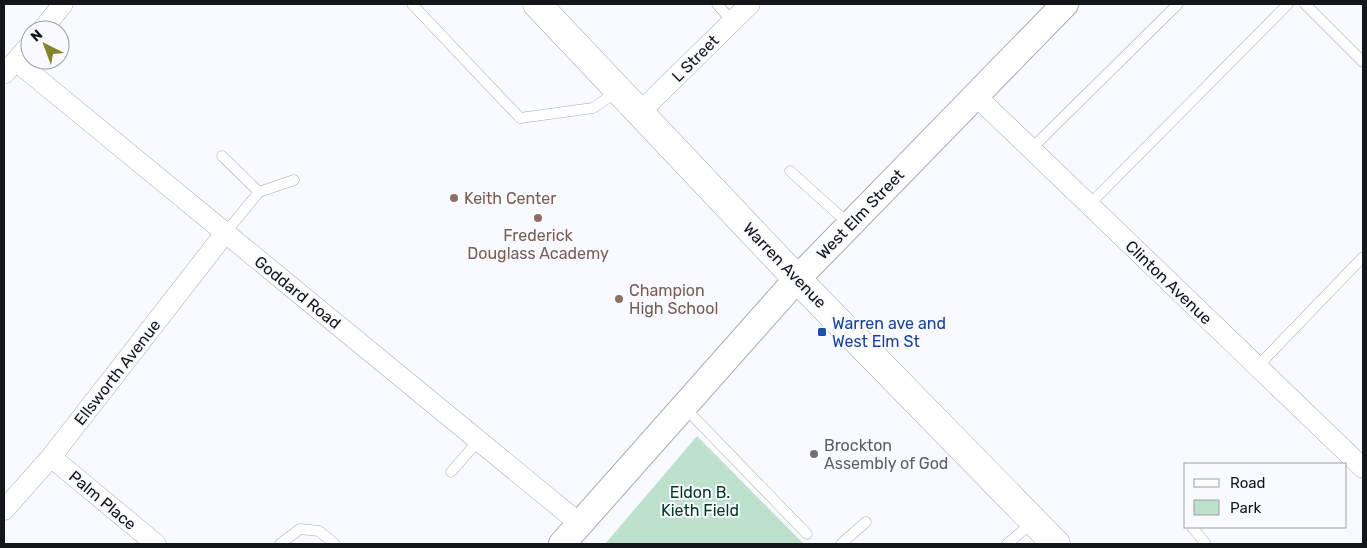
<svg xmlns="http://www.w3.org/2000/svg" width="1367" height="548" viewBox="0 0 1367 548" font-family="Rubik,sans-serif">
  <rect width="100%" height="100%" fill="#f9faff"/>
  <!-- green -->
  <path fill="#bde1cd" d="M 697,436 L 804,544 L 605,544 Z"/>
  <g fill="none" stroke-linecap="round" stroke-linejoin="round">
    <defs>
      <path id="service" d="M 412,4 L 520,118 L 593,108 L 618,91
        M 717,4 L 732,21
        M 1305,4 L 1363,62
        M 1030,150 L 1178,4
        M 222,156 L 259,192 L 226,232
        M 790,171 L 849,224
        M 259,192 L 294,180
        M 1089,205 L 1288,4
        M 1257,367 L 1363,257
        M 684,407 L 807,534
        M 451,472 L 479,440
        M 1192,527 L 1206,544
        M 280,544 L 300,529 L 319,531 L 335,544
        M 841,544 L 866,522
        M 1007,544 L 1033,522"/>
      <path id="minor" d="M 42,30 L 63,4
        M 16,61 L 579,523
        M 4,74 L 30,45
        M 975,95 L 1363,468
        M 640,112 L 750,4
        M 51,457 L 156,544
        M 4,510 L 51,457 L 226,232"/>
      <path id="tertiary" d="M 562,544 L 797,279 L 1065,4"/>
      <path id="secondary" d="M 537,4 L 797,279 L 1056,544"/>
    </defs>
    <!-- service casing -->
    <use href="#service" stroke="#a7aab5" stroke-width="11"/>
    <!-- minor casing -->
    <use href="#minor" stroke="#a7aab5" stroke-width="21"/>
    <!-- tertiary casing -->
    <use href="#tertiary" stroke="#a7aab5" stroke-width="28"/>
    <!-- secondary casing -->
    <use href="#secondary" stroke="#a7aab5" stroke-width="29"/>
    <!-- service -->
    <use href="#service" stroke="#fff" stroke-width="10"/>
    <!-- minor -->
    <use href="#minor" stroke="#fff" stroke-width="20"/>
    <!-- tertiary -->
    <use href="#tertiary" stroke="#fff" stroke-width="26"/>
    <!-- secondary -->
    <use href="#secondary" stroke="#fff" stroke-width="28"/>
  </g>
  <!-- markers -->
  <g fill="#8d6e63" stroke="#f9faff" stroke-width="2">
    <circle cx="454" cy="198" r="5"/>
    <circle cx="538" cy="218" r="5"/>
    <circle cx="619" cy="299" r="5"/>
  </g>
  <rect fill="#1a4fb4" stroke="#f9faff" stroke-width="2" x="817" y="327" width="10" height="10" rx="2.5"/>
  <circle fill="#6b7280" stroke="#f9faff" stroke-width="2" cx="814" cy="454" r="5"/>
  <g text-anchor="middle" stroke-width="4" stroke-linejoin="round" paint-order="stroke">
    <!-- street labels -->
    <g font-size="16" fill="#15161a" stroke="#f9faff">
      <text transform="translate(695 58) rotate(-45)" y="6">L Street</text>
      <text transform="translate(860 214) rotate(-46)" y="6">West Elm Street</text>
      <text transform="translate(785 265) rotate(46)" y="6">Warren Avenue</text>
      <text transform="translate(1169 282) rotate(44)" y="6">Clinton Avenue</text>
      <text transform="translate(298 292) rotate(39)" y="6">Goddard Road</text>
      <text transform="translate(117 372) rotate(-52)" y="6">Ellsworth Avenue</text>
      <text transform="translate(103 500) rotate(40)" y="6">Palm Place</text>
    </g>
    <!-- education labels -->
    <g font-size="16" fill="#785e54" stroke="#f9faff" text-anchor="start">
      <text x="464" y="204">Keith Center</text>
      <text x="538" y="241" text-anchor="middle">Frederick<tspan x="538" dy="18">Douglass Academy</tspan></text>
      <text x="629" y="296">Champion<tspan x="629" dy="18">High School</tspan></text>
    </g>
    <!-- transit labels -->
    <g font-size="16" fill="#164399" stroke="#f9faff" text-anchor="start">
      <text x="832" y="329">Warren ave and<tspan x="832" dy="18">West Elm St</tspan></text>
    </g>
    <!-- worship labels -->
    <g font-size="16" fill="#5b616d" stroke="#f9faff" text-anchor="start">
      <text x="824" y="451">Brockton<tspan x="824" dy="18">Assembly of God</tspan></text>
    </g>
    <!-- park labels -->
    <g font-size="16" fill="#003520" stroke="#f9faff">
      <text x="700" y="498">Eldon B.<tspan x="700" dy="18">Kieth Field</tspan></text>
    </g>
  </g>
  <!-- border -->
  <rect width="1367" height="548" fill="none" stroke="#15161a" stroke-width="10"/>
  <!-- legend -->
  <rect x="1184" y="463" width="162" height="65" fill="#f9faff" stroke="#9e9fa3"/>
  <rect x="1194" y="479" width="25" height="8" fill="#ffffff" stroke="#9e9fa3"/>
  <text x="1230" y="488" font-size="15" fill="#15161a">Road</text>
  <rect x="1194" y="500" width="25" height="15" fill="#bde1cd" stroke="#9e9fa3"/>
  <text x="1230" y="513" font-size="15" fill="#15161a">Park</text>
  <!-- north arrow -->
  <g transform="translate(45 45) rotate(318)"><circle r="24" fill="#f9faff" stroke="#9e9fa3"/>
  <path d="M0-4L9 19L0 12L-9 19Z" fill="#88822a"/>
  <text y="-8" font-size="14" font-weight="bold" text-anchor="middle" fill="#15161a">N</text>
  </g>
</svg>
